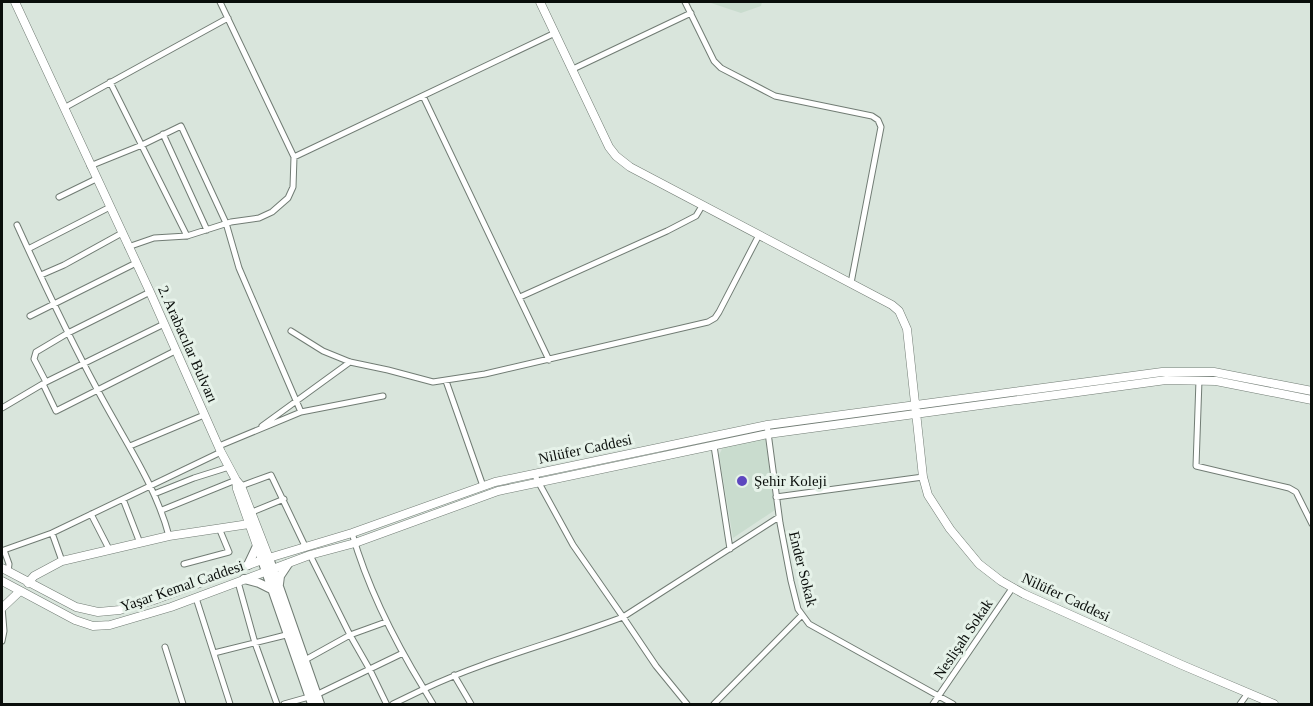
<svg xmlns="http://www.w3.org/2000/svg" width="1313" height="706" viewBox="0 0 1313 706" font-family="'Times New Roman',serif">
  <rect width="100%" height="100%" fill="#d9e5dc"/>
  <!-- built -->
  <path fill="#c9dcce" d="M 708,2 L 762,2 L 761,6 L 741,13 Z
    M 765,438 L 775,510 L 733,538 L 719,455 L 723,447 Z"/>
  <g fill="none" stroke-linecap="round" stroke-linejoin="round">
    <defs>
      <path id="street" d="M 685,2 L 714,61 L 721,68 L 775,96 L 872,116 L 878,120 L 881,127 L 851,283
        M 573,69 L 691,13
        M 110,82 L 187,236
        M 423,96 L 549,360
        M 64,108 L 228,18
        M 163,134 L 207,230
        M 294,157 L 555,33
        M 90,166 L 142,145 L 181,126 L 226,223 L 239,268 L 301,412
        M 59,197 L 96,179
        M 17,225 C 42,280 68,335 97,389 C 122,437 155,483 169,536
        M 128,247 L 154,238 L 187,236 L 231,222 L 259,218 L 272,212 L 288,198 L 293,187 L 294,157 L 220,2
        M 28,249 L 110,207
        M 41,275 L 64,265 L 122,233
        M 520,297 L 667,231 L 696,216 L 702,206
        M 30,316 L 136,263
        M 291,331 L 323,351 L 350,362 L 388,370 L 433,382 L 485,374 L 708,322 L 715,318 L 719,312 L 759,235
        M 1199,380 L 1196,466 L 1289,488 L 1296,492 L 1312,524
        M 446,381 L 483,486
        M 46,382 L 34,359 L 36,352 L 68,333 L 150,292
        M 43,384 L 56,411 L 175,351
        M 2,408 L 46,382 L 164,324
        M 767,425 L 780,523 L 791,581 L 798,609 L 809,624 L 953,704
        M 262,426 L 350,362
        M 130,446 L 204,415
        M 219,446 L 301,412 L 383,396
        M 714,446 L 730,549
        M 241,486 L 271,475 L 305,546
        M 154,494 L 194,478 L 229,467
        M 776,497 L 923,477
        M 123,499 L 140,543
        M 162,510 L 236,480
        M 252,512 L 284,499
        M 91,514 L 109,549
        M 52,533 L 62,561
        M 352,533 C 368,589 394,640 424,689 C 488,659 557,642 623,617 L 573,545 L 534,474
        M 310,555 L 350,635 L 370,670 L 386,703
        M 184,564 L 229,552 L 219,528
        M 8,572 L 9,564 L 4,550 L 52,533 L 221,452
        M 238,582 L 255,643 L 277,704
        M 196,598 L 230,704
        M 2,641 L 4,631 L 2,607
        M 165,647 L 183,704
        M 214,653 L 286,635
        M 305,660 L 350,635 L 386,622
        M 454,675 L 471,704
        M 284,704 L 316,695 L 403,653
        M 393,704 L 424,689 L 433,704
        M 687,704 L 656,666 L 623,617 L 779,517
        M 714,704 L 802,615
        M 933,704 L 1013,587
        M 1240,704 L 1248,693"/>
      <path id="secondary" d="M 15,2 L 150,292 L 221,452 L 236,480 L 241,486 L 269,558
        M 540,2 L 609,147 L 616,156 L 630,167 L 892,305 L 899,311 L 907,329 L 923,477 L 928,495 L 950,529 L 979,564 L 1001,581 L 1024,594 L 1182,665 L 1274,704
        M 236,480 L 237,489 L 262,560
        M 2,568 L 76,607 L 98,612 L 120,610 L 154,600 L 262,560 L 352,533 L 495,482 L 767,425 L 1162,372 L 1214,372 L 1312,391
        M 2,581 L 75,620 L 93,626 L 110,625 L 171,607 L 310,555 L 355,543 L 498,491 L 768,434 L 1166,380 L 1216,381 L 1312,400
        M 28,583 L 34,576 L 62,561 L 169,536 L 249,524
        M 2,608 L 20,591"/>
      <path id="primary" d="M 269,558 L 320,704
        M 262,560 L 312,704
        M 248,565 L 257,546
        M 244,579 L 259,583 L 271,589
        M 279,584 L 280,576 L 288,564"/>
    </defs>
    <!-- street casing -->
    <use href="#street" stroke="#717c74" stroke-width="7"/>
    <!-- secondary casing -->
    <use href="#secondary" stroke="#717c74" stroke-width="9"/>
    <!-- primary casing -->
    <use href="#primary" stroke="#717c74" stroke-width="10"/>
    <!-- street -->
    <use href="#street" stroke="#fff" stroke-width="5"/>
    <!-- secondary -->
    <use href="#secondary" stroke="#fff" stroke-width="8"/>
    <!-- primary -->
    <use href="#primary" stroke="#fff" stroke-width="8"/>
  </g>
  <!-- markers -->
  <circle fill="#5d47bf" stroke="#e6f2e9" stroke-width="2" cx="742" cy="481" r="6"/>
  <g text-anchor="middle" stroke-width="6" stroke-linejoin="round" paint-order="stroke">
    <!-- street labels -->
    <g font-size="15" fill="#0a0e0b" stroke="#e6f2e9">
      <text transform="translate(188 344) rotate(66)" y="5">2. Arabacılar Bulvarı</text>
      <text transform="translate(585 449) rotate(-12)" y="5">Nilüfer Caddesi</text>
      <text transform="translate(803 569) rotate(76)" y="5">Ender Sokak</text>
      <text transform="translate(182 586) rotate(-19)" y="5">Yaşar Kemal Caddesi</text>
      <text transform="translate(1066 597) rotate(25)" y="5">Nilüfer Caddesi</text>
      <text transform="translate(963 639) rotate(-56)" y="5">Neslişah Sokak</text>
    </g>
    <!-- poi labels -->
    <g font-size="15" fill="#0a0e0b" stroke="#e6f2e9" text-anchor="start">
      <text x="754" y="486">Şehir Koleji</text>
    </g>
  </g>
  <!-- border -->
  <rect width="1313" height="706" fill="none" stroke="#0a0e0b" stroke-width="6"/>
</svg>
